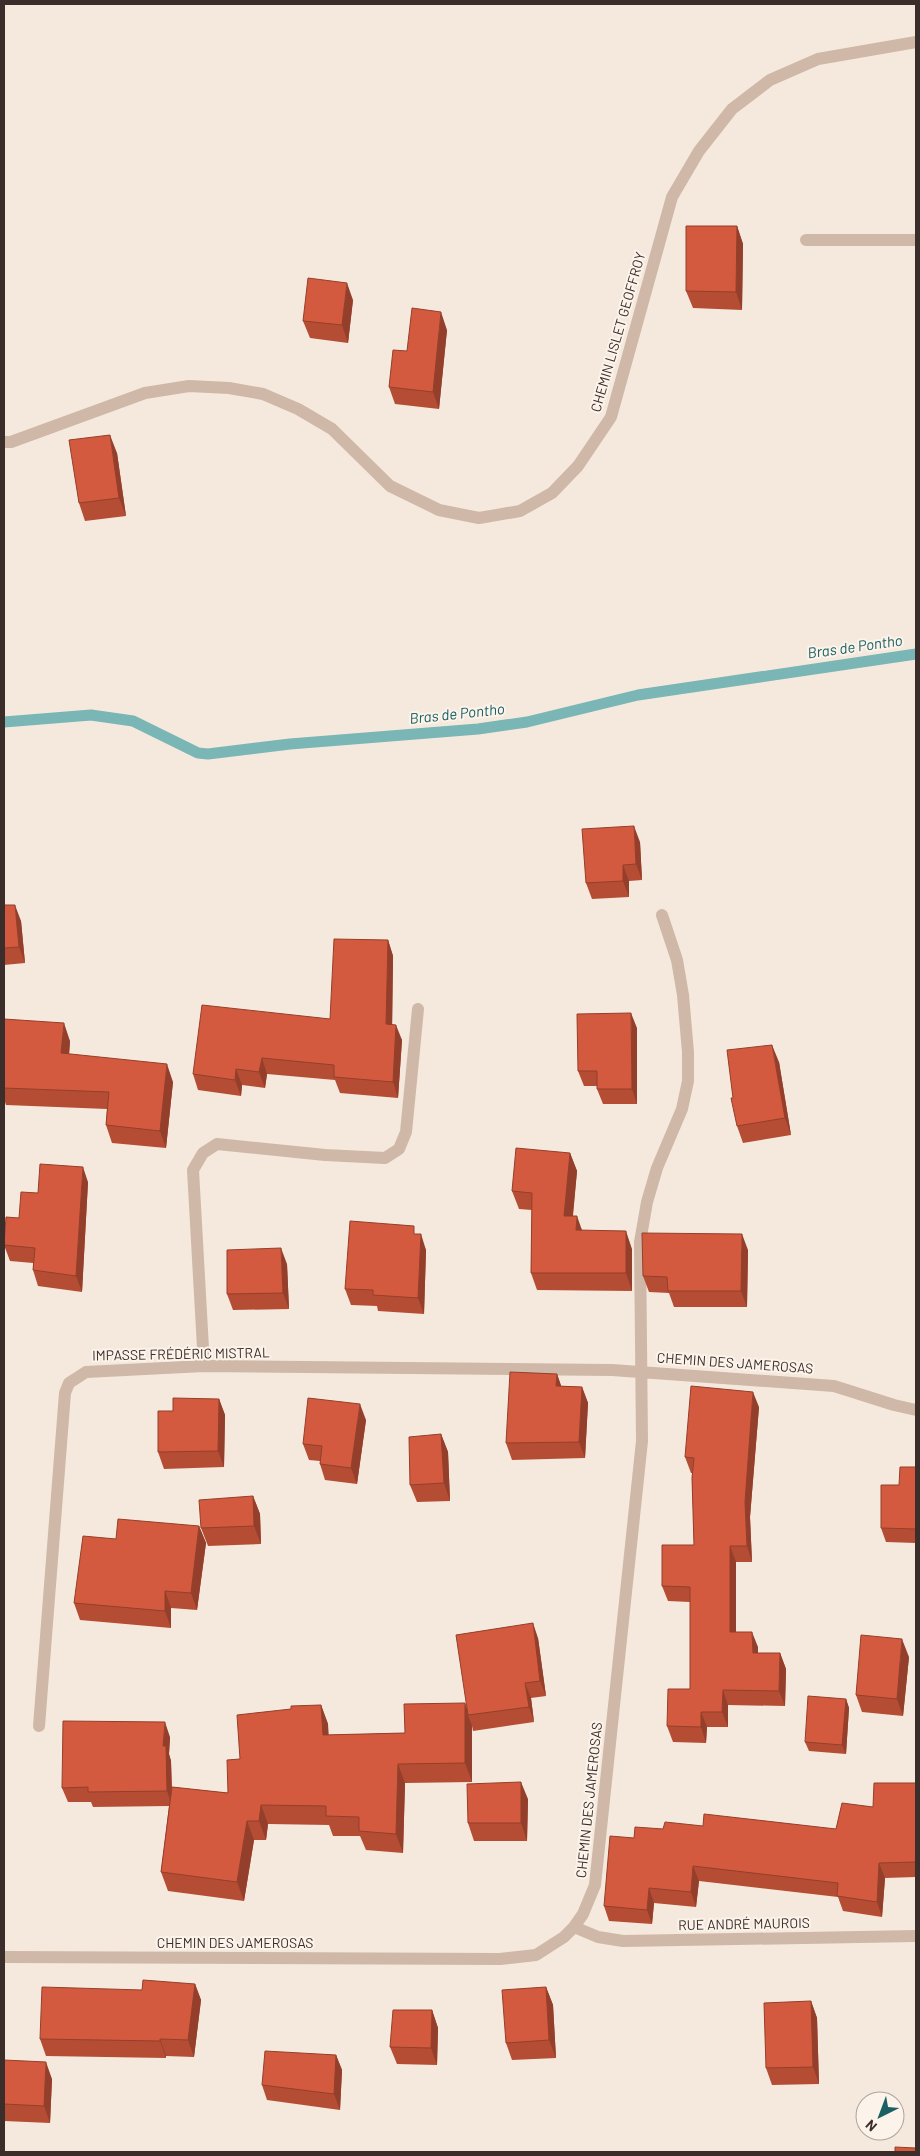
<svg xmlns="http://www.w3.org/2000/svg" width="920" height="2156" viewBox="0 0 920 2156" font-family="Barlow,sans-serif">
  <rect width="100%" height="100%" fill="#f5e9dd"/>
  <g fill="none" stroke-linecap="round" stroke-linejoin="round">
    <!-- stream -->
    <path stroke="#79b6b5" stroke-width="11" d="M 4,722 L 91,715 L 133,721 L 198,753 L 208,754 L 290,744 L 478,729 L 527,722 L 638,695 L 916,654"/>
    <!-- lane -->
    <path stroke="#cfb8a7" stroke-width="12" d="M 806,240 L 916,240
      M 204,1366 L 193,1170 L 203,1153 L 217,1144 L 325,1155 L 385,1158 L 399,1149 L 406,1132 L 418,1009"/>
    <!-- street -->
    <path stroke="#cfb8a7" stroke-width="12" d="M 4,442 L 11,442 L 145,393 L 189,386 L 229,388 L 263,394 L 298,409 L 332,429 L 390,486 L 439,510 L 479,518 L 520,511 L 552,493 L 578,466 L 611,417 L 672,197 L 699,151 L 732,109 L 770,80 L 818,59 L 916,42
      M 39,1726 L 65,1393 L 69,1383 L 86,1372 L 204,1366 L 612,1370 L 834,1386 L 894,1405 L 916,1410
      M 574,1927 L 598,1937 L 623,1941 L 916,1936
      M 4,1957 L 500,1959 L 536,1955 L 564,1937 L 574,1927 L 583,1914 L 595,1885 L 642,1441 L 640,1242 L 647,1202 L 657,1168 L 682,1109 L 688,1081 L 688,1052 L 683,995 L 677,960 L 662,915"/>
  </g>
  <!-- wall -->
  <path fill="#b54d35" d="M 737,226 L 743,244 L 742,310 L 693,308 L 686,291 Z
    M 353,300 L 348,343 L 310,338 L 303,321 Z
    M 447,330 L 439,409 L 395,404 L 389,387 L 407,351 Z
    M 117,453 L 126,516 L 85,521 L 79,503 Z
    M 640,842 L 642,880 L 629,881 L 629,897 L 592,899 L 586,883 Z
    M 4,905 L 21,921 L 25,963 L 4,965 Z
    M 388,940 L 393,956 L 392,1024 L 402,1040 L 398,1098 L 340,1093 L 335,1080 L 267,1074 L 265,1088 L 242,1085 L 241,1096 L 198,1090 L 193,1074 L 330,1019 Z
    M 4,1019 L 70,1041 L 69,1054 L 173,1082 L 166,1148 L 112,1143 L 106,1125 L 107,1109 L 6,1105 L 4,1099 Z
    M 637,1028 L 637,1104 L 603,1104 L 597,1089 L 597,1086 L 584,1086 L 578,1071 Z
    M 779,1062 L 791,1135 L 743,1143 L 737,1126 Z
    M 570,1153 L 577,1171 L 573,1216 L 582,1230 L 632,1249 L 632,1291 L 537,1290 L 531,1273 L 532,1210 L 519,1209 L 512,1191 Z
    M 88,1182 L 82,1292 L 38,1286 L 33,1270 L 33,1263 L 10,1261 L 4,1245 L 19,1218 L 38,1193 Z
    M 417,1234 L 426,1250 L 424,1314 L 378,1311 L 377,1306 L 351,1305 L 345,1289 Z
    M 748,1250 L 747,1307 L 674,1307 L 669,1293 L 649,1292 L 643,1276 Z
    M 287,1264 L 289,1309 L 233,1310 L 227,1294 Z
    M 557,1374 L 561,1386 L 582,1387 L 588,1403 L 585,1458 L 512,1460 L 506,1443 Z
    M 219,1399 L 225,1415 L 224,1467 L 164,1469 L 158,1452 L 173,1411 Z
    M 759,1407 L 750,1517 L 752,1562 L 736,1562 L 736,1632 L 758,1647 L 758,1653 L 780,1653 L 786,1669 L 785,1706 L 728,1705 L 728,1727 L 707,1727 L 706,1743 L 673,1742 L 667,1726 L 690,1689 L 690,1602 L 668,1601 L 662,1586 L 694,1545 L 692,1473 L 691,1473 L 685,1457 Z
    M 366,1420 L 357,1484 L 325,1480 L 320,1464 L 320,1461 L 309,1460 L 303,1444 Z
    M 441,1434 L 448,1452 L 450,1501 L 417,1502 L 410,1485 Z
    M 916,1467 L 916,1543 L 886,1542 L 881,1528 L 899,1485 Z
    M 253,1496 L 260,1514 L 261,1544 L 208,1546 L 201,1528 Z
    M 199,1526 L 206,1543 L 197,1610 L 171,1608 L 171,1628 L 80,1620 L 74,1603 L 116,1539 Z
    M 538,1638 L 546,1696 L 531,1698 L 534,1722 L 473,1731 L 472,1726 L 472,1782 L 405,1783 L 403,1853 L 366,1850 L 360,1836 L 333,1836 L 329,1825 L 268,1824 L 266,1840 L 254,1840 L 244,1901 L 168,1891 L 161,1872 L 169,1806 L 93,1807 L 91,1802 L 68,1802 L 62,1788 L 170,1737 L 169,1754 L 171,1761 L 172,1787 L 228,1793 L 240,1759 L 291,1709 L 321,1705 L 328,1724 L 328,1735 L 405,1733 L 465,1703 L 466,1708 Z
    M 909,1657 L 903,1716 L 862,1712 L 856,1695 Z
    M 846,1699 L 849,1708 L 846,1754 L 809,1751 L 805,1742 Z
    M 916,1783 L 916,1877 L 885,1878 L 882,1917 L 843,1911 L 838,1897 L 699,1881 L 696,1907 L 654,1903 L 652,1924 L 609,1921 L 604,1906 L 634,1838 L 663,1829 L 703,1826 L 836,1829 L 873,1807 Z
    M 528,1799 L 527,1841 L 474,1841 L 468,1823 Z
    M 195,1984 L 201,2000 L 194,2057 L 166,2056 L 166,2058 L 46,2056 L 40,2039 L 142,1990 Z
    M 546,1987 L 553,2005 L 556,2058 L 512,2060 L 506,2043 Z
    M 811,2001 L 817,2018 L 819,2084 L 772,2085 L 766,2068 Z
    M 432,2010 L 438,2028 L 437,2065 L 397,2064 L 390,2047 Z
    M 336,2055 L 342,2070 L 340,2110 L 267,2100 L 262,2085 Z
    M 4,2060 L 52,2079 L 50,2123 L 4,2121 Z"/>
  <!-- shaded-wall -->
  <path fill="#943f2b" d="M 737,226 L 743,244 L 742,310 L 736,292 Z
    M 347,283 L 353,300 L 348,343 L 342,325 Z
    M 441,312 L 447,330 L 439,409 L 433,392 Z
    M 110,435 L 117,453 L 126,516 L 119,498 Z
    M 634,826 L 640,842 L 642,880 L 636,864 Z
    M 623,865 L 629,881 L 629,897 L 623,881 Z
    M 15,905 L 21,921 L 25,963 L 19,947 Z
    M 388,940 L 393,956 L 392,1039 L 386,1024 Z
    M 631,1013 L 637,1028 L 637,1104 L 632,1089 Z
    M 64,1023 L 70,1041 L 68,1070 L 61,1053 Z
    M 396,1025 L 402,1040 L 398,1098 L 393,1082 Z
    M 772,1045 L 779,1062 L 791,1135 L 785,1118 Z
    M 262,1058 L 267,1074 L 265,1088 L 259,1072 Z
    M 167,1064 L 173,1082 L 166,1148 L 160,1131 Z
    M 236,1069 L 242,1085 L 241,1096 L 235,1080 Z
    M 570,1153 L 577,1171 L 571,1233 L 564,1216 Z
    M 83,1167 L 88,1182 L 82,1292 L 76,1276 Z
    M 577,1216 L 583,1233 L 576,1230 Z
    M 626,1231 L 632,1249 L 632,1291 L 626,1273 Z
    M 421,1234 L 426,1250 L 424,1314 L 418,1298 Z
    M 742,1234 L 748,1250 L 747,1307 L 741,1291 Z
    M 281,1248 L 287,1264 L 289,1309 L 283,1293 Z
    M 557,1374 L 563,1391 L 556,1386 Z
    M 582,1387 L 588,1403 L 585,1458 L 579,1442 Z
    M 753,1392 L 759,1407 L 750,1517 L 752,1562 L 747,1546 L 745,1502 Z
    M 219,1399 L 225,1415 L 224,1467 L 218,1451 Z
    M 360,1404 L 366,1420 L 357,1484 L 351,1468 Z
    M 441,1434 L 448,1452 L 450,1501 L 444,1483 Z
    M 253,1496 L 260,1514 L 261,1544 L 254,1526 Z
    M 199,1526 L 206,1543 L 197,1610 L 191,1593 Z
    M 730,1546 L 736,1562 L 736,1647 L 730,1632 Z
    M 165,1591 L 171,1608 L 171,1628 L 165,1611 Z
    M 533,1623 L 538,1638 L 546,1696 L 540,1681 Z
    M 752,1632 L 758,1647 L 758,1668 L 753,1653 Z
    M 902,1639 L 909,1657 L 903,1716 L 897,1699 Z
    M 780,1653 L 786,1669 L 785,1706 L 779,1691 Z
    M 525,1683 L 531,1698 L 534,1722 L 529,1707 Z
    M 723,1690 L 728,1705 L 728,1727 L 722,1712 Z
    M 846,1699 L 849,1708 L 846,1754 L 842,1745 Z
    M 465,1703 L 469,1715 L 468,1715 L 472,1726 L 472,1782 L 465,1763 Z
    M 321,1705 L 328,1724 L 330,1754 L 323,1735 Z
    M 701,1712 L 707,1727 L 706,1743 L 701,1727 Z
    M 165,1722 L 170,1737 L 169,1754 L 171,1761 L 172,1806 L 167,1791 L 163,1746 Z
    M 398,1764 L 405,1783 L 403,1853 L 396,1834 Z
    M 521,1782 L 528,1799 L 527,1841 L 521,1823 Z
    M 261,1805 L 268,1824 L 266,1840 L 259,1821 Z
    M 247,1821 L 254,1840 L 244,1901 L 237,1882 Z
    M 879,1863 L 885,1878 L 882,1917 L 877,1902 Z
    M 693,1866 L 699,1881 L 696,1907 L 691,1892 Z
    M 649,1888 L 654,1903 L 652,1924 L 647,1910 Z
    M 195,1984 L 201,2000 L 194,2057 L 188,2040 Z
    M 546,1987 L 553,2005 L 556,2058 L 549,2040 Z
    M 811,2001 L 817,2018 L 819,2084 L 813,2067 Z
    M 432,2010 L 438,2028 L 437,2065 L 431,2048 Z
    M 160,2039 L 166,2056 L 166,2058 L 160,2041 Z
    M 336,2055 L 342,2070 L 340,2110 L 334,2094 Z
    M 46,2062 L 52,2079 L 50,2123 L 44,2106 Z"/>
  <!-- building -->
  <path fill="#d35a3e" stroke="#943f2b" d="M 686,226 L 737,226 L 736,292 L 686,291 Z
    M 308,278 L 347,283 L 342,325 L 303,321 Z
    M 412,308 L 441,312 L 433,392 L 389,387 L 393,350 L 407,351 Z
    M 110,435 L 119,498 L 79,503 L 69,440 Z
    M 634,826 L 636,864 L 623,865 L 623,881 L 586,883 L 582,829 Z
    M 4,905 L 15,905 L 19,947 L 4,948 Z
    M 334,939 L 388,940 L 386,1024 L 396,1025 L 393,1082 L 334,1077 L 334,1065 L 262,1058 L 259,1072 L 236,1069 L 235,1080 L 193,1074 L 202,1005 L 330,1019 Z
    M 631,1013 L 632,1089 L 597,1089 L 597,1071 L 578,1071 L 577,1014 Z
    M 4,1019 L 64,1023 L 61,1053 L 167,1064 L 160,1131 L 106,1125 L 109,1092 L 4,1088 Z
    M 772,1045 L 785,1118 L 737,1126 L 731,1098 L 733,1098 L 727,1050 Z
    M 516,1148 L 570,1153 L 564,1216 L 577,1216 L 576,1230 L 626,1231 L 626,1273 L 531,1273 L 532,1193 L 512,1191 Z
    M 40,1164 L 83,1167 L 76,1276 L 33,1270 L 35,1248 L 4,1245 L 6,1217 L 19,1218 L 21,1192 L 38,1193 Z
    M 350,1221 L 414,1226 L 414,1234 L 421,1234 L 418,1298 L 373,1295 L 373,1290 L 345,1289 Z
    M 642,1233 L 742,1234 L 741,1291 L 668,1291 L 667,1277 L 643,1276 Z
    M 281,1248 L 283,1293 L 227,1294 L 227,1250 Z
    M 510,1372 L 557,1374 L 556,1386 L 582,1387 L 579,1442 L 506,1443 Z
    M 691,1386 L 753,1392 L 745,1502 L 747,1546 L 730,1546 L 730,1632 L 752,1632 L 753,1653 L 780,1653 L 779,1691 L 723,1690 L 722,1712 L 701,1712 L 701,1727 L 667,1726 L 668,1689 L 690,1689 L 690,1587 L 662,1586 L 662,1545 L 694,1545 L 692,1478 L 694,1458 L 685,1457 Z
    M 173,1398 L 219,1399 L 218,1451 L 158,1452 L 158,1411 L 173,1411 Z
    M 308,1398 L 360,1404 L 351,1468 L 320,1464 L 322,1446 L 303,1444 Z
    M 441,1434 L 444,1483 L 410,1485 L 409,1437 Z
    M 900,1467 L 916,1467 L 916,1529 L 881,1528 L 881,1485 L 899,1485 Z
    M 253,1496 L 254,1526 L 201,1528 L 199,1500 Z
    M 118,1519 L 199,1526 L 191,1593 L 165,1591 L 165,1611 L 74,1603 L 83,1536 L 116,1539 Z
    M 533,1623 L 540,1681 L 525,1683 L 529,1707 L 468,1715 L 456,1635 Z
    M 861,1635 L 902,1639 L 897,1699 L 856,1695 Z
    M 808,1696 L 846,1699 L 842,1745 L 805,1742 Z
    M 465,1703 L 465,1763 L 398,1764 L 396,1834 L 359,1831 L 359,1817 L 326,1816 L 326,1806 L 261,1805 L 259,1821 L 247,1821 L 237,1882 L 161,1872 L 172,1787 L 228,1793 L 227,1760 L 240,1759 L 237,1715 L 291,1709 L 291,1706 L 321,1705 L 323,1735 L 405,1733 L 404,1704 Z
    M 63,1721 L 165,1722 L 163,1746 L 166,1746 L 167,1791 L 88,1792 L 88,1787 L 62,1788 Z
    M 521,1782 L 521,1823 L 468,1823 L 467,1784 Z
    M 874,1783 L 916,1783 L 916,1862 L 879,1863 L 877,1902 L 837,1896 L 838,1883 L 693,1866 L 691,1892 L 649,1888 L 647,1910 L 604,1906 L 610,1836 L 634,1838 L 635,1827 L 663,1829 L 665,1822 L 703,1826 L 704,1814 L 836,1829 L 842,1803 L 873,1807 Z
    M 143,1980 L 195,1984 L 188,2040 L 160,2039 L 160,2041 L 40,2039 L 42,1987 L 142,1990 Z
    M 546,1987 L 549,2040 L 506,2043 L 502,1990 Z
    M 811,2001 L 813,2067 L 766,2068 L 764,2003 Z
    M 393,2010 L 432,2010 L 431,2048 L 390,2047 Z
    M 265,2051 L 336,2055 L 334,2094 L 262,2085 Z
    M 4,2060 L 46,2062 L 44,2106 L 4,2104 Z
    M 895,2147 L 916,2148 L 916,2152 L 895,2152 Z"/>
  <g text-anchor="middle" stroke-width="4" stroke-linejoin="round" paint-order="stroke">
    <!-- street labels -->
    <g font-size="14" fill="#3b2d29" stroke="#fcf3eb">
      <text transform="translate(618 332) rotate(-74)" y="5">CHEMIN LISLET GEOFFROY</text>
      <text transform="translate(181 1354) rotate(-1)" y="5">IMPASSE FRÉDÉRIC MISTRAL</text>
      <text transform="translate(735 1363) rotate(4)" y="5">CHEMIN DES JAMEROSAS</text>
      <text transform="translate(589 1800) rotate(-84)" y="5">CHEMIN DES JAMEROSAS</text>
      <text transform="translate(744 1924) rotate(-1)" y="5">RUE ANDRÉ MAUROIS</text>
      <text x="235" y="1948">CHEMIN DES JAMEROSAS</text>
    </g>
    <!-- water labels -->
    <g font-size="15" font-style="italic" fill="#196162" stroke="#fcf3eb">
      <text transform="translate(855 647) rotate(-8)" y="5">Bras de Pontho</text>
      <text transform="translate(457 714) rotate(-6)" y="5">Bras de Pontho</text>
    </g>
  </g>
  <!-- border -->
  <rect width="920" height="2156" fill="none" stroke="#3b2d29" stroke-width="10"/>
  <!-- north arrow -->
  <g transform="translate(880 2116) rotate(222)"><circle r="24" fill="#fcf3eb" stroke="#afa49d"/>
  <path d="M0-4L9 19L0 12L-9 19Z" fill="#196162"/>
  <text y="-8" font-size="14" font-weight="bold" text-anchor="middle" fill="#3b2d29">N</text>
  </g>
</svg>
